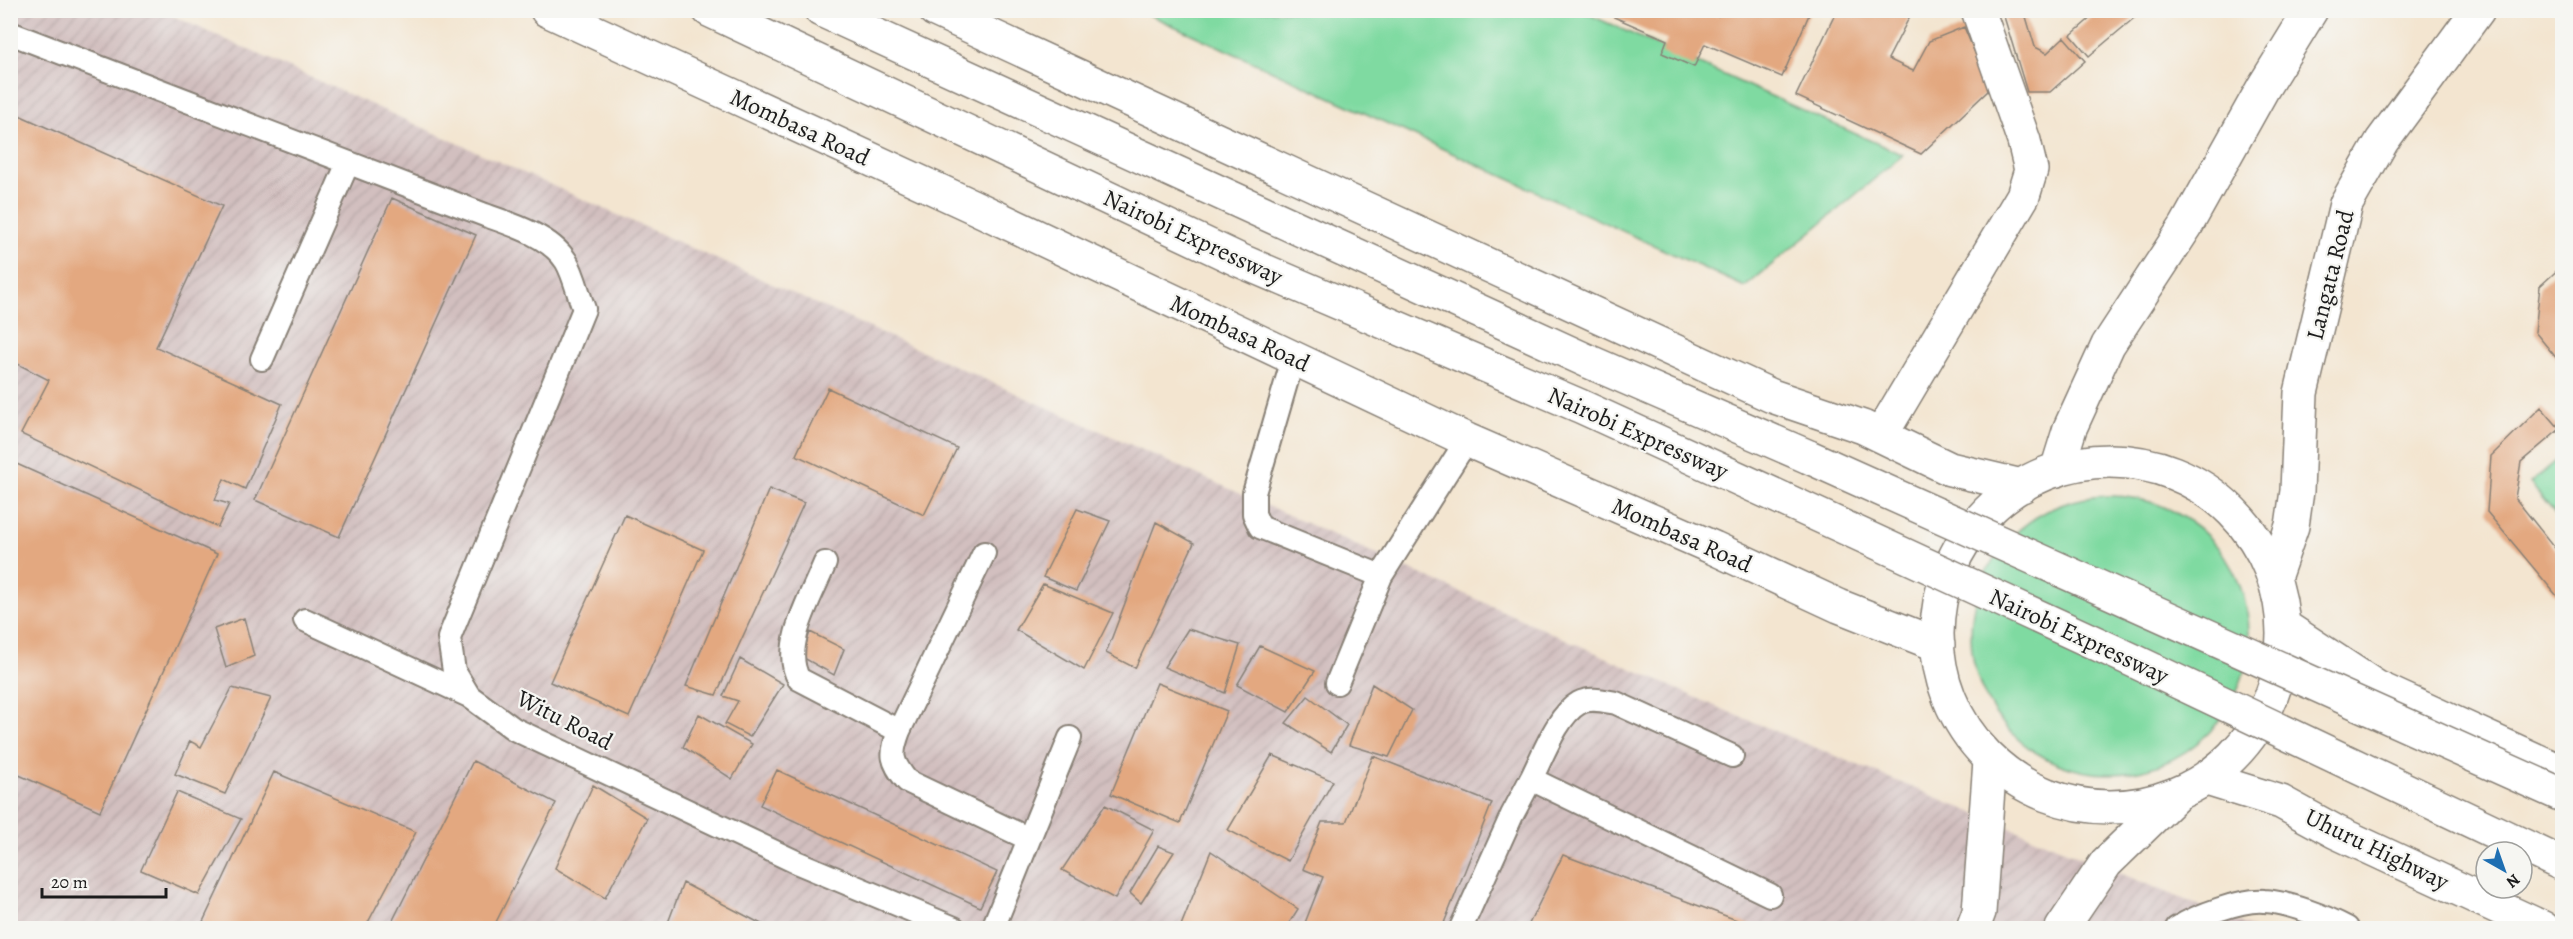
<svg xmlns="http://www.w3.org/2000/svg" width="2573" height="939" viewBox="0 0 2573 939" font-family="Alegreya,serif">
  <defs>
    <pattern id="industrial-furrows" width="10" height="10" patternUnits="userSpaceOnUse" patternTransform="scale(1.5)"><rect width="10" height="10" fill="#d2bfbf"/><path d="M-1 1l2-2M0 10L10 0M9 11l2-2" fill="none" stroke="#b4a4a4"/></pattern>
  </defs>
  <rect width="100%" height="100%" fill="#f6f6f2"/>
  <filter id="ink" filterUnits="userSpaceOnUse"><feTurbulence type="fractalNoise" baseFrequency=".0167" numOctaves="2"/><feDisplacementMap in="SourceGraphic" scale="12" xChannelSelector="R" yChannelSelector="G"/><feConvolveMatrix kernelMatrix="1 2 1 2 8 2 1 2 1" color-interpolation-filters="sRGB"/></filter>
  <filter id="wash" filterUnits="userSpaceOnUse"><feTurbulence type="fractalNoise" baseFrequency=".008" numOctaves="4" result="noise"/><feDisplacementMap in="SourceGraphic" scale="24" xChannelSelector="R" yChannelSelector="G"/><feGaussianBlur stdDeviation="1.35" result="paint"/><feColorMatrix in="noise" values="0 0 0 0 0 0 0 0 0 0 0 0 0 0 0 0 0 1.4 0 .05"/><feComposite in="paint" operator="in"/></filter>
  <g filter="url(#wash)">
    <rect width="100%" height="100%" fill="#f3e5d0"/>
    <!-- industrial -->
    <path fill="url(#industrial-furrows)" d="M 10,11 L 162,11 L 1717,707 L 2253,928 L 11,928 Z"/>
    <!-- park -->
    <path fill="#7fdaa1" stroke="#4e7b5e" stroke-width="1.5" d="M 1141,11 L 1581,11 L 1903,155 L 1745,287 Z
      M 2562,456 L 2562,522 L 2530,483 Z
      M1971 635a139 139 0 1 1 278 0a139 139 0 1 1-278 0Z"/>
    <g id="blocks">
      <!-- building -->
      <path fill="#e3a880" d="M 1616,10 L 1704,10 L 1718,16 L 1720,10 L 1811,10 L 1782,77 L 1705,44 L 1694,67 L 1662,53 L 1667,40 L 1614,17 Z
        M 1837,10 L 1913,10 L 1888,59 L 1913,71 L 1929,41 L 1964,27 L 1990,89 L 1921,154 L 1796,96 Z
        M 2002,10 L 2024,10 L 2035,47 L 2047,53 L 2064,37 L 2085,61 L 2050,92 L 2027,92 Z
        M 2100,10 L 2136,10 L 2139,14 L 2089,56 L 2071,35 Z
        M 10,111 L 222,206 L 156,347 L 282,404 L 245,489 L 224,479 L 215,500 L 229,504 L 218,527 L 21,434 L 49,380 L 10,360 Z
        M 392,198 L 476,235 L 339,537 L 255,500 Z
        M 2562,266 L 2562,365 L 2535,332 L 2540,286 Z
        M 828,388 L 957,448 L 924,515 L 796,455 Z
        M 2541,407 L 2560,429 L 2521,462 L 2515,498 L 2562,557 L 2562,602 L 2487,512 L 2491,456 Z
        M 10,461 L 217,554 L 100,811 L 10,771 Z
        M 769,489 L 804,503 L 716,695 L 686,686 Z
        M 1077,509 L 1110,521 L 1076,591 L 1043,577 Z
        M 625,515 L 703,550 L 629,717 L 550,682 Z
        M 1156,522 L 1194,543 L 1135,668 L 1106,653 Z
        M 1043,584 L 1113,613 L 1084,670 L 1016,630 Z
        M 244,618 L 254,656 L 226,668 L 214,629 Z
        M 1188,629 L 1240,645 L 1225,693 L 1164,667 Z
        M 810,632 L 844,649 L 834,675 L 802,657 Z
        M 1260,646 L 1315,671 L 1288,712 L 1237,685 Z
        M 740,659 L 783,684 L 750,737 L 725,724 L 738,701 L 723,696 Z
        M 1157,683 L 1227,711 L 1180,823 L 1111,794 Z
        M 1372,684 L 1412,710 L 1389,757 L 1349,745 Z
        M 232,688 L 271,698 L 225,794 L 175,774 L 190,741 L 201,747 Z
        M 1308,696 L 1347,725 L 1331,752 L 1286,723 Z
        M 699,714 L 752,744 L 732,779 L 683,747 Z
        M 1272,755 L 1333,781 L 1288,861 L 1228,830 Z
        M 1373,756 L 1492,803 L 1442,928 L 1303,928 L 1323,877 L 1303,869 L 1322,822 L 1346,822 Z
        M 473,761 L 556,803 L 493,928 L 389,928 Z
        M 777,770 L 997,872 L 980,907 L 760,805 Z
        M 274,772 L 416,832 L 365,928 L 200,928 Z
        M 593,785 L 647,818 L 605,898 L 555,868 Z
        M 177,792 L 241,819 L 199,895 L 141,870 Z
        M 1105,805 L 1154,830 L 1115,899 L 1062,870 Z
        M 1158,846 L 1174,852 L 1141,903 L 1130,893 Z
        M 1211,851 L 1298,909 L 1286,928 L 1180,928 Z
        M 1563,855 L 1758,928 L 1527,928 Z
        M 683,883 L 769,928 L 666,928 Z"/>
    </g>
  </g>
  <g filter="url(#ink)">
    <use href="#blocks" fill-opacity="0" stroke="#888076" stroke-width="1.5"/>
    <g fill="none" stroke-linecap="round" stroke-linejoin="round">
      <defs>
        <path id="lane" d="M 10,33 L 485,215 C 511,224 550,236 566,261 C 574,274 578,294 584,309 L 449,638 L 454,671 L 469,696 L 514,729 L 796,862 L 954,928
          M 262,359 L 348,163
          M 1293,359 L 1254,493 L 1254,514 L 1260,527 L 1381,576 L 1467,440
          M 984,553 L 899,731 C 890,755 891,761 907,781 L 1029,839
          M 825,563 C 812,595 780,647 799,679 L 899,731
          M 305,620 L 469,696
          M 1337,683 L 1381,576
          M 1531,779 C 1542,758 1557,715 1579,703 C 1590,697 1604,701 1616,703 L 1732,756
          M 993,928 L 1070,738
          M 1461,928 L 1512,815 L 1531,779 L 1770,895
          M 2177,928 C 2196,916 2242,899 2264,901 C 2288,902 2326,917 2347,928"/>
        <path id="street" d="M 1881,435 L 2023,196 L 2031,170 L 2024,141 L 1978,10"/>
        <path id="secondary" d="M 2057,470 L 2070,428 L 2108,345 L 2186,226 L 2263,88 L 2311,10
          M 2275,575 L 2292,526 L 2297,491 L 2301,393 L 2346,204 L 2382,141 L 2478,10
          M 1973,928 L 1979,912 L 1990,761
          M 2062,928 L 2106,863 L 2175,796"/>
        <path id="highway" d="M 547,10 L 970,205 L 1467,440 L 1714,548 L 1839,606 L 1938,645
          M 709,10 L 1239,260 L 1580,406 L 1783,499
          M 821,10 L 1590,362 L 1809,457
          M 935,10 L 1772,396 L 1863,427 L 1950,469 L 2022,486
          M1937 634a173 173 0 1 1 346 0a173 173 0 1 1-346 0Z
          M 2285,627 L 2376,687 L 2562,772
          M 2207,779 L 2281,802 L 2336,832 L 2543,928"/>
      </defs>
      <!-- lane casing -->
      <use href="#lane" stroke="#888076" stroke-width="26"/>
      <!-- street casing -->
      <use href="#street" stroke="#888076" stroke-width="36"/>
      <!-- secondary casing -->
      <use href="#secondary" stroke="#888076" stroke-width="36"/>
      <!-- highway casing -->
      <use href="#highway" stroke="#888076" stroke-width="36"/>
      <!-- lane -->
      <use href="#lane" stroke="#fff" stroke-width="22"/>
      <!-- street -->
      <use href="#street" stroke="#fff" stroke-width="33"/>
      <!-- secondary -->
      <use href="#secondary" stroke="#fff" stroke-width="33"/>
      <!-- highway -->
      <use href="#highway" stroke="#fff" stroke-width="33"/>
      <defs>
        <path id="highway-bridge" d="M 1809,457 L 2562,795
          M 1783,499 L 2130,659 L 2562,864"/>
      </defs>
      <!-- highway-bridge casing -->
      <use href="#highway-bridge" stroke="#888076" stroke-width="36" stroke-linecap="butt"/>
      <!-- highway-bridge -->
      <use href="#highway-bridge" stroke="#fff" stroke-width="33"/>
    </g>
  </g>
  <g text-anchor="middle" stroke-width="4.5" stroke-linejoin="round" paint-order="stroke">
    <!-- street labels -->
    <g font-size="24" fill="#1c1c1c" stroke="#f6f6f2">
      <text transform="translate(800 127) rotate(25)" y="8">Mombasa Road</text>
      <text transform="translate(1193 237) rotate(25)" y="8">Nairobi Expressway</text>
      <text transform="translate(2330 275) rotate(-76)" y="8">Langata Road</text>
      <text transform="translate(1240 333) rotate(25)" y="8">Mombasa Road</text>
      <text transform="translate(1638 433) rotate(24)" y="8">Nairobi Expressway</text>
      <text transform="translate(1682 535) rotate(24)" y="8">Mombasa Road</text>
      <text transform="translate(2079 636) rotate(25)" y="8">Nairobi Expressway</text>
      <text transform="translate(565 720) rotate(27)" y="8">Witu Road</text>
      <text transform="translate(2377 849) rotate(26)" y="8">Uhuru Highway</text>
    </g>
  </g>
  <!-- margin -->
  <rect width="2573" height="939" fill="none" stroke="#f6f6f2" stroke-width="36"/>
  <!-- north arrow -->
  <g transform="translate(2504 870) rotate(140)"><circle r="28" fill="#f6f6f2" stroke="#9f9f9c" stroke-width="1.5"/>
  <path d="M0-4.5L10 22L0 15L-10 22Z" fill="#1f6fb2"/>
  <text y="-9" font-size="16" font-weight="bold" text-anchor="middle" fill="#1c1c1c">N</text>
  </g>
  <!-- scale -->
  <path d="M42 888v9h124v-9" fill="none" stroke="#1c1c1c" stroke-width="3"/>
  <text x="51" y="888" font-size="18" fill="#1c1c1c" stroke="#f6f6f2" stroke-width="4.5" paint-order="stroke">20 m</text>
</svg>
